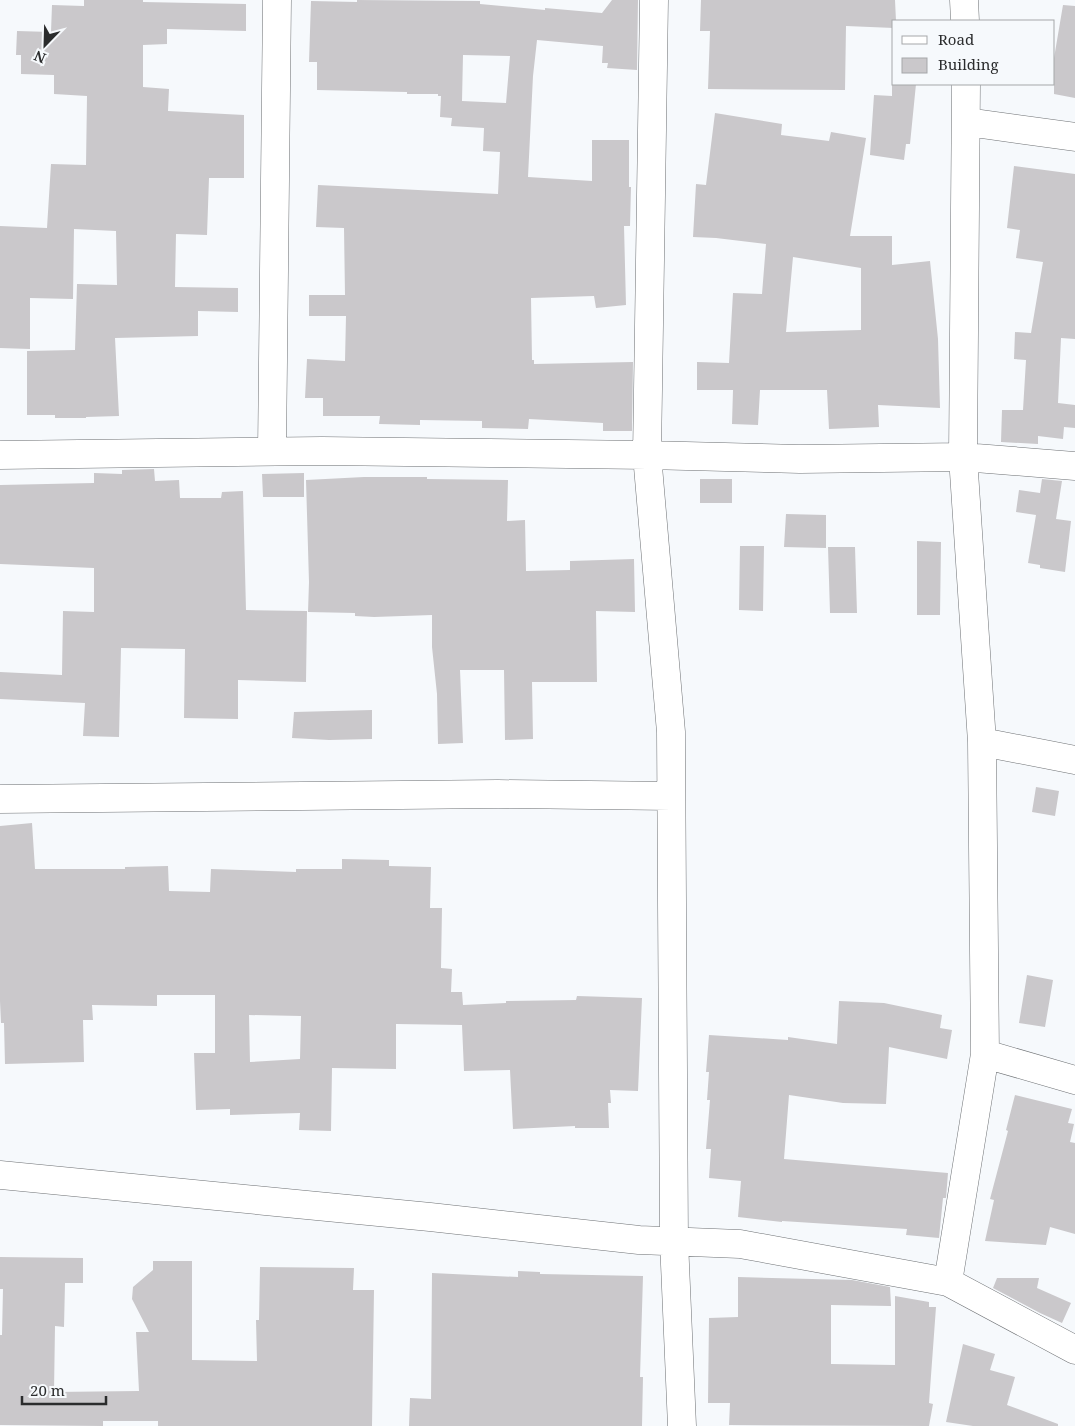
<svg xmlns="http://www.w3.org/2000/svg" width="1075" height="1426" viewBox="0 0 1075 1426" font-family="'Noto Serif',serif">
  <rect width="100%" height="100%" fill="#f6f9fc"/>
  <!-- building -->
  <path fill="#cac8cb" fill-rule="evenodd" d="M 84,0 L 143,0 L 143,2 L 246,4 L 246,31 L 167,29 L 167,44 L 143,45 L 143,87 L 169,89 L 168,111 L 244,115 L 244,178 L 209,178 L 207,235 L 176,234 L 175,287 L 238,288 L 238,312 L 198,311 L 198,336 L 115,338 L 119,416 L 86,417 L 86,418 L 55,418 L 55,415 L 27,415 L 27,351 L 75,350 L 77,284 L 117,285 L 116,231 L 74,229 L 73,299 L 30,298 L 30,349 L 0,348 L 0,226 L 47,228 L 51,164 L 86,165 L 87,96 L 54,94 L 54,75 L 21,74 L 21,55 L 16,55 L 17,31 L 51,32 L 52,5 L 84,6 Z
    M 357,0 L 480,1 L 480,4 L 545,10 L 545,8 L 602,13 L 612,0 L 638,0 L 637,70 L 607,68 L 608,63 L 602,63 L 603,46 L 537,40 L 533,76 L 528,177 L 592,181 L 592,140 L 629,140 L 629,187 L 631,187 L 630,226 L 624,226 L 626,305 L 596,308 L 594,296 L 531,298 L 532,360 L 534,360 L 534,364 L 633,362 L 632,431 L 603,431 L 603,423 L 529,419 L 528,429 L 482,428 L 482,421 L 420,420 L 420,425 L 379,424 L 380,416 L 323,416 L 323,398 L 305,398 L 307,359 L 345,361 L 346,316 L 309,316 L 309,295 L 345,295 L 344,228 L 316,227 L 318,185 L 498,194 L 500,152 L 483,151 L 484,128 L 451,126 L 452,118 L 440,117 L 441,96 L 438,96 L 438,94 L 407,94 L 407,92 L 317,90 L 317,62 L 309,62 L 311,1 L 357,2 ZM 463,55 L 510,56 L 506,103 L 462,101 Z
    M 701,0 L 895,0 L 896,21 L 894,21 L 894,28 L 846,26 L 845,90 L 708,89 L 710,31 L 700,31 Z
    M 1063,5 L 1075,6 L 1075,98 L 1054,94 L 1054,58 Z
    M 892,84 L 916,84 L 910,144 L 906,144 L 904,160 L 870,155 L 874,95 L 892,96 Z
    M 715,113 L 782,124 L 781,135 L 829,141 L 831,132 L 866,138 L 850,236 L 892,236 L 892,265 L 930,261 L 938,339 L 940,408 L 878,405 L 879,427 L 829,429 L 827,390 L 760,390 L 758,425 L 732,424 L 733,390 L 697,390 L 697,362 L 729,363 L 733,293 L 762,294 L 766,244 L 716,238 L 693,237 L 696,184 L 706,185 ZM 793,257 L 861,268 L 861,330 L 786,332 Z
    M 1014,166 L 1075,174 L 1075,339 L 1061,338 L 1058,403 L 1075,405 L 1075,428 L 1064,427 L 1063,439 L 1038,436 L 1038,444 L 1001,442 L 1002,410 L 1023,410 L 1026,360 L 1014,359 L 1015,332 L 1031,333 L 1043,262 L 1016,258 L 1020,230 L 1007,228 Z
    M 154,469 L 155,481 L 179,480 L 180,498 L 221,498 L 222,492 L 243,491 L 246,610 L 307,611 L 306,682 L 238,680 L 238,719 L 184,718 L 185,649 L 121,648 L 119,737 L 83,736 L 85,703 L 0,699 L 0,672 L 62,675 L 63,611 L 94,612 L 94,568 L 0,564 L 0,485 L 94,483 L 94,473 L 122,474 L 122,470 Z
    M 304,473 L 304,497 L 263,497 L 262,474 Z
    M 364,477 L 427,477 L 427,479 L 508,480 L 507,521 L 525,520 L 526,571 L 570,570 L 570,561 L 634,559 L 635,612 L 596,611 L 597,682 L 532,682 L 533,739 L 505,740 L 504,670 L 460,670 L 463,743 L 438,744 L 437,694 L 432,647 L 432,615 L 374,617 L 355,616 L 355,613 L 308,612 L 309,582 L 306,480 Z
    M 700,479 L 732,479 L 732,503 L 700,503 Z
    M 1042,479 L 1062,481 L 1056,519 L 1071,521 L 1065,572 L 1040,568 L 1040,565 L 1028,563 L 1036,515 L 1016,512 L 1019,490 L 1040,493 Z
    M 786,514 L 826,515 L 826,548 L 784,547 Z
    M 917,541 L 941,542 L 940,615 L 917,615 Z
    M 740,546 L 764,546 L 763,611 L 739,610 Z
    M 828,547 L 855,547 L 857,613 L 830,613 Z
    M 372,710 L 372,739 L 329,740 L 292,738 L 294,712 Z
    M 1036,787 L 1059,791 L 1055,816 L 1032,812 Z
    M 32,823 L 35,869 L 125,869 L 125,867 L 168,866 L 169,891 L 210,892 L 211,869 L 296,872 L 296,869 L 342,869 L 342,859 L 389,860 L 389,866 L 431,867 L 430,908 L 442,908 L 441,968 L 452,969 L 451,992 L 462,992 L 463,1005 L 506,1003 L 506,1001 L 576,1000 L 577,996 L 642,998 L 638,1091 L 610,1090 L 611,1103 L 608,1103 L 609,1128 L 575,1128 L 575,1126 L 513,1129 L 510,1070 L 464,1071 L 462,1025 L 396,1024 L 396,1069 L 332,1068 L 331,1131 L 299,1130 L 300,1113 L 230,1115 L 230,1109 L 196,1110 L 194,1053 L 215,1053 L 215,995 L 157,995 L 157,1006 L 92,1005 L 93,1020 L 83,1020 L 84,1062 L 5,1064 L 4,1023 L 1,1023 L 0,1001 L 0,826 ZM 249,1015 L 301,1016 L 300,1059 L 250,1062 Z
    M 1027,975 L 1053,980 L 1045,1027 L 1019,1023 Z
    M 839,1001 L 884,1003 L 942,1015 L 940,1028 L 952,1030 L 947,1059 L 889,1047 L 886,1104 L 843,1103 L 789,1095 L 784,1159 L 948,1173 L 946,1198 L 943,1198 L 939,1238 L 906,1235 L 907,1229 L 782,1221 L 782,1222 L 738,1217 L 741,1181 L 709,1178 L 711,1149 L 706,1149 L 710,1100 L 707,1100 L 709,1072 L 706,1072 L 709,1035 L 788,1040 L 788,1037 L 837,1044 Z
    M 1015,1095 L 1072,1109 L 1068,1123 L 1074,1124 L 1070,1142 L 1075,1143 L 1075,1234 L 1050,1227 L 1046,1245 L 985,1241 L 994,1200 L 990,1199 L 1008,1131 L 1006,1130 Z
    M 0,1257 L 83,1258 L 83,1283 L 65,1283 L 64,1327 L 55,1326 L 54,1392 L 139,1391 L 136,1332 L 149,1332 L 132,1299 L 133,1287 L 153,1270 L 153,1261 L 192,1261 L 192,1360 L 257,1361 L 256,1320 L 259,1320 L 260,1267 L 354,1268 L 353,1290 L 374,1290 L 372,1426 L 158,1426 L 158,1421 L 103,1421 L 103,1426 L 0,1425 L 0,1335 L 2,1335 L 3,1289 L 0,1289 Z
    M 518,1271 L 540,1272 L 540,1274 L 643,1276 L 640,1377 L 643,1377 L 642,1426 L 409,1426 L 410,1398 L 431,1399 L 432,1273 L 518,1277 Z
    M 738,1277 L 852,1280 L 890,1287 L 891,1306 L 831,1305 L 831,1364 L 895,1365 L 895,1296 L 929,1302 L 929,1307 L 936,1307 L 929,1403 L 933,1404 L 929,1426 L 729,1425 L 730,1403 L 708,1403 L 709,1318 L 738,1317 Z
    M 997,1278 L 1039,1278 L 1037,1288 L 1071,1303 L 1062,1323 L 1040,1313 L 993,1288 Z
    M 963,1344 L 995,1354 L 990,1370 L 1015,1377 L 1007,1405 L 1058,1424 L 1058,1426 L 973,1426 L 946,1422 Z"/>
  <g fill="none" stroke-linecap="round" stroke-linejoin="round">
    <defs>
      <path id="minor" d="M 654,0 L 647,455 L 671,732 L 674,1241 L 682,1426
        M 964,0 L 965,21
        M 967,122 L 1075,137
        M 272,451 L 277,0
        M 0,455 L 322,451 L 647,455 L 800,459 L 963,457 L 1075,466
        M 982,742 L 1075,760
        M 0,799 L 498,794 L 671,796
        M 985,1054 L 1075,1080
        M 0,1175 L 430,1217 L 639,1240 L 740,1244 L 948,1282 L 1075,1350
        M 948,1282 L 985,1054 L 982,742 L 963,457 L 966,84"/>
    </defs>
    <!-- minor casing -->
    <use href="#minor" stroke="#6e7174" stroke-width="29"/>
    <!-- minor -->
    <use href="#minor" stroke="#fff" stroke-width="28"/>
  </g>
  <!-- legend -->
  <rect x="892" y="20" width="162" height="65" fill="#f6f9fc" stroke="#a5a7a9"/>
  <rect x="902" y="36" width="25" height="8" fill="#ffffff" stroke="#a5a7a9"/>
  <text x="938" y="45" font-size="15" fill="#2b2c2d">Road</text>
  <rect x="902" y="58" width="25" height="15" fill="#cac8cb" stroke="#a5a7a9"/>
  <text x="938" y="70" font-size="15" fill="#2b2c2d">Building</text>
  <!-- north arrow -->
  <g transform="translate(45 45) rotate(203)" stroke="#f6f9fc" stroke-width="4" paint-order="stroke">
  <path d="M0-4L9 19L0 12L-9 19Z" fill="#2b2c2d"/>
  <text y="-8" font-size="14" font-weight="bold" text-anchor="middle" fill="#2b2c2d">N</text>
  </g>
  <!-- scale -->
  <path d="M22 1396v8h84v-8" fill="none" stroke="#2b2c2d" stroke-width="2.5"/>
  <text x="30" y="1396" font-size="15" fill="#2b2c2d" stroke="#f6f9fc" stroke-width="4" paint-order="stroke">20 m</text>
</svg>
